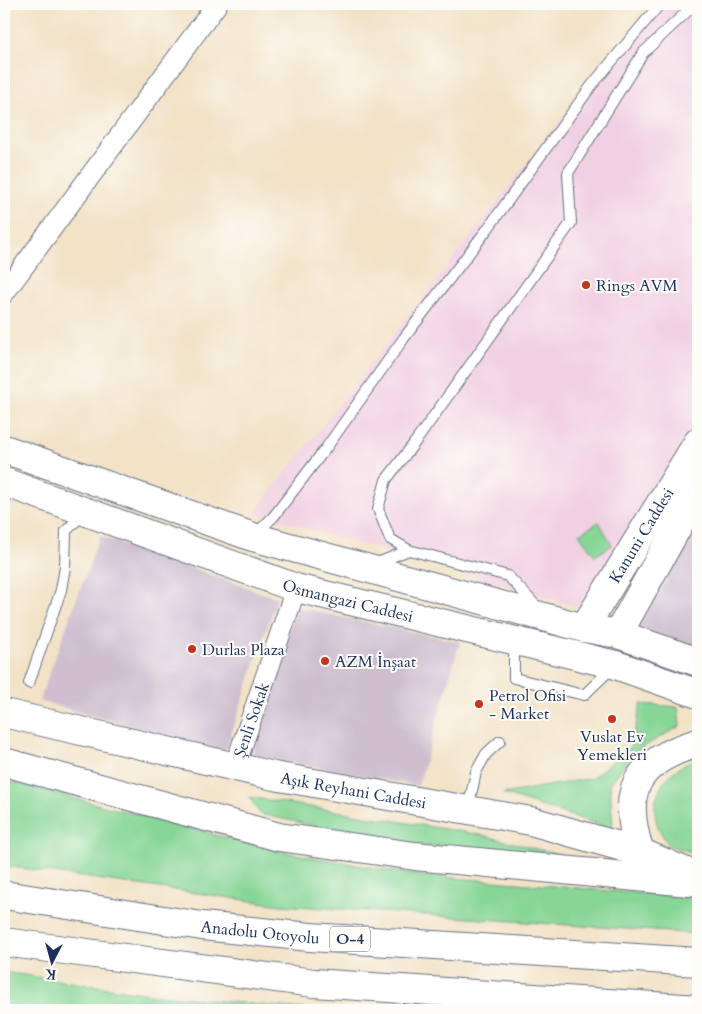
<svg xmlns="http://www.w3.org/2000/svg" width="702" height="1014" viewBox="0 0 702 1014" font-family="Cardo,serif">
  <rect width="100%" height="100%" fill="#fdfcf7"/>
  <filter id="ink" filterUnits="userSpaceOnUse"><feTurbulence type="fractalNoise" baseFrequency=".02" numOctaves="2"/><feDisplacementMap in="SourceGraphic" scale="10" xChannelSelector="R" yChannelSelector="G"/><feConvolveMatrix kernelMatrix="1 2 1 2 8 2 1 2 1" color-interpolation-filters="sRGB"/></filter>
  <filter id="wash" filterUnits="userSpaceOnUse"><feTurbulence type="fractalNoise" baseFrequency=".0096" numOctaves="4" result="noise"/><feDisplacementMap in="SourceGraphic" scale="20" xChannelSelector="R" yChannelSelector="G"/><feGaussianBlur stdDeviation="1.12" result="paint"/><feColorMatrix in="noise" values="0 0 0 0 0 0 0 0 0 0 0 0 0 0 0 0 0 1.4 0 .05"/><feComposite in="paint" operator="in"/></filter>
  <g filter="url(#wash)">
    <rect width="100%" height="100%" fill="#f2e2c6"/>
    <!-- built -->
    <path fill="#f1d0e2" d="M 652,4 L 678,4 L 698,19 L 698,420 L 583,608 L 254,513 Z"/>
    <!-- industrial -->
    <path fill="#cebed0" d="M 698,527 L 698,648 L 637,628 Z
      M 100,536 L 277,598 L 225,752 L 39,701 Z
      M 296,607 L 460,642 L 418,786 L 252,755 Z"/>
    <!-- green -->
    <path fill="#87d696" stroke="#51827a" d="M 599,522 L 612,545 L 595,556 L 579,534 Z
      M 641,704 L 678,707 L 680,726 L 634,752 L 610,784 L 613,829 L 503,794 L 592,778 L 631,746 Z
      M 698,758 L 698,854 L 668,845 C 664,838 658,829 656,820 C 650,790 671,768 698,758 Z
      M 4,780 L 277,851 L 408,874 L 698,898 L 698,934 L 281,905 L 4,866 Z
      M 249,797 L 482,835 L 580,860 L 395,843 L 260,814 Z
      M 4,972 L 149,994 L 313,1010 L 4,1010 Z"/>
  </g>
  <g filter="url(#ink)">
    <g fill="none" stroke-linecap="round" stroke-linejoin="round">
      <defs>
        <path id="lane" d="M 255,535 L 274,516 L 326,448 L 404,338 L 486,231 L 592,85 L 660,4
          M 409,550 L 390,539 L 378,509 L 386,480 L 416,441 L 571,223 L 568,173 L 643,53 L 695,4
          M 375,564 L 409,550 L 508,576 L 538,608
          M 514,642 L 514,678 L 584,695 L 613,667
          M 29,683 L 61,590 L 65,567 L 66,531 L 83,514
          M 468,809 L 476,772 L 486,754 L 500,741"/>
        <g id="street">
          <path d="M 4,293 L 217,4"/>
          <path id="s1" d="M 235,766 L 296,588"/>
        </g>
        <g id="secondary">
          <path id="s2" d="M 584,628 L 698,442"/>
          <path d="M 618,634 L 698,490"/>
          <path id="s3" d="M 4,713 L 274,776 L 531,821 L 640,852 L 698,877"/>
          <path d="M 4,762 L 279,837 L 415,856 L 689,882"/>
        </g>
        <g id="primary">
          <path d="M 4,449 L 253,537 L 584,628 L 618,634 L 698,662"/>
          <path id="s4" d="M 4,482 L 296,588 L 616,665 L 698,694"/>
          <path d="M 640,852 C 620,791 635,761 698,743"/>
        </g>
        <g id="highway">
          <path id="s5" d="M 4,895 L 202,926 L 310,937 L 698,962"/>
          <path d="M 4,942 L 314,983 L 698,1009"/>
        </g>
      </defs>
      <!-- lane casing -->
      <use href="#lane" stroke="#666e82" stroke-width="12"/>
      <!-- street casing -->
      <use href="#street" stroke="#666e82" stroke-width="22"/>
      <!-- secondary casing -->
      <use href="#secondary" stroke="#666e82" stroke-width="30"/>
      <!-- primary casing -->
      <use href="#primary" stroke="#666e82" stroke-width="30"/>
      <!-- highway casing -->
      <use href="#highway" stroke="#666e82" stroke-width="30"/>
      <!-- lane -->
      <use href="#lane" stroke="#fff" stroke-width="10"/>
      <!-- street -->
      <use href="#street" stroke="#fff" stroke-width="20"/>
      <!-- secondary -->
      <use href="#secondary" stroke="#fff" stroke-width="28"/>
      <!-- primary -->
      <use href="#primary" stroke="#fff" stroke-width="28"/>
      <!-- highway -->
      <use href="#highway" stroke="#fff" stroke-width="28"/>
    </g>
  </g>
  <!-- markers -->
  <g fill="#c8321e" stroke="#fdfcf7" stroke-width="2">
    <circle cx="586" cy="285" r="5"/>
    <circle cx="192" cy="649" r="5"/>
    <circle cx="325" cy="661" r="5"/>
    <circle cx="479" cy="704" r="5"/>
    <circle cx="612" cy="719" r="5"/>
  </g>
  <g text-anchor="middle" stroke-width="4" stroke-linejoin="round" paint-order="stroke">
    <!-- shield labels -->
    <rect fill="#fdfcf7" stroke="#5f6c8c" stroke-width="1" x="330" y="926.5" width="40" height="25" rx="4"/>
    <g font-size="15" font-weight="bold" fill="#1b2f5e">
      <text x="350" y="944">O-4</text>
    </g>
    <!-- poi labels -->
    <g font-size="16" fill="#1b2f5e" stroke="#fdfcf7" text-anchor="start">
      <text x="596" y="291">Rings AVM</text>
      <text x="202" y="655">Durlas Plaza</text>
      <text x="335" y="667">AZM İnşaat</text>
      <text x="489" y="701">Petrol Ofisi<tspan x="489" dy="18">- Market</tspan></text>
      <text x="612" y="742" text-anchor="middle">Vuslat Ev<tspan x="612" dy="18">Yemekleri</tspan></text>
    </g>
    <!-- street labels -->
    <g font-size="16" fill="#1b2f5e" stroke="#fdfcf7">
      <text dy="6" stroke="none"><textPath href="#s2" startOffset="109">Kanuni Caddesi</textPath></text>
      <text dy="6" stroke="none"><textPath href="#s4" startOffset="364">Osmangazi Caddesi</textPath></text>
      <text dy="6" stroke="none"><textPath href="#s1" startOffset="49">Şenli Sokak</textPath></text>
      <text dy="6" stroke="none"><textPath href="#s3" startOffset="358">Aşık Reyhani Caddesi</textPath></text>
      <text dy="6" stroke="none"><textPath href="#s5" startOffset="259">Anadolu Otoyolu</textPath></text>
    </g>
  </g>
  <!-- margin -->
  <rect width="702" height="1014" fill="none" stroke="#fdfcf7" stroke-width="20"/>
  <!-- north arrow -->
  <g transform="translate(52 962) rotate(186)" stroke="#fdfcf7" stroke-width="4" paint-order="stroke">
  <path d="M0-4L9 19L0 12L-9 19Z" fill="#1b2f5e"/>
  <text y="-8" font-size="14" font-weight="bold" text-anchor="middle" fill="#1b2f5e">K</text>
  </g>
</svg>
